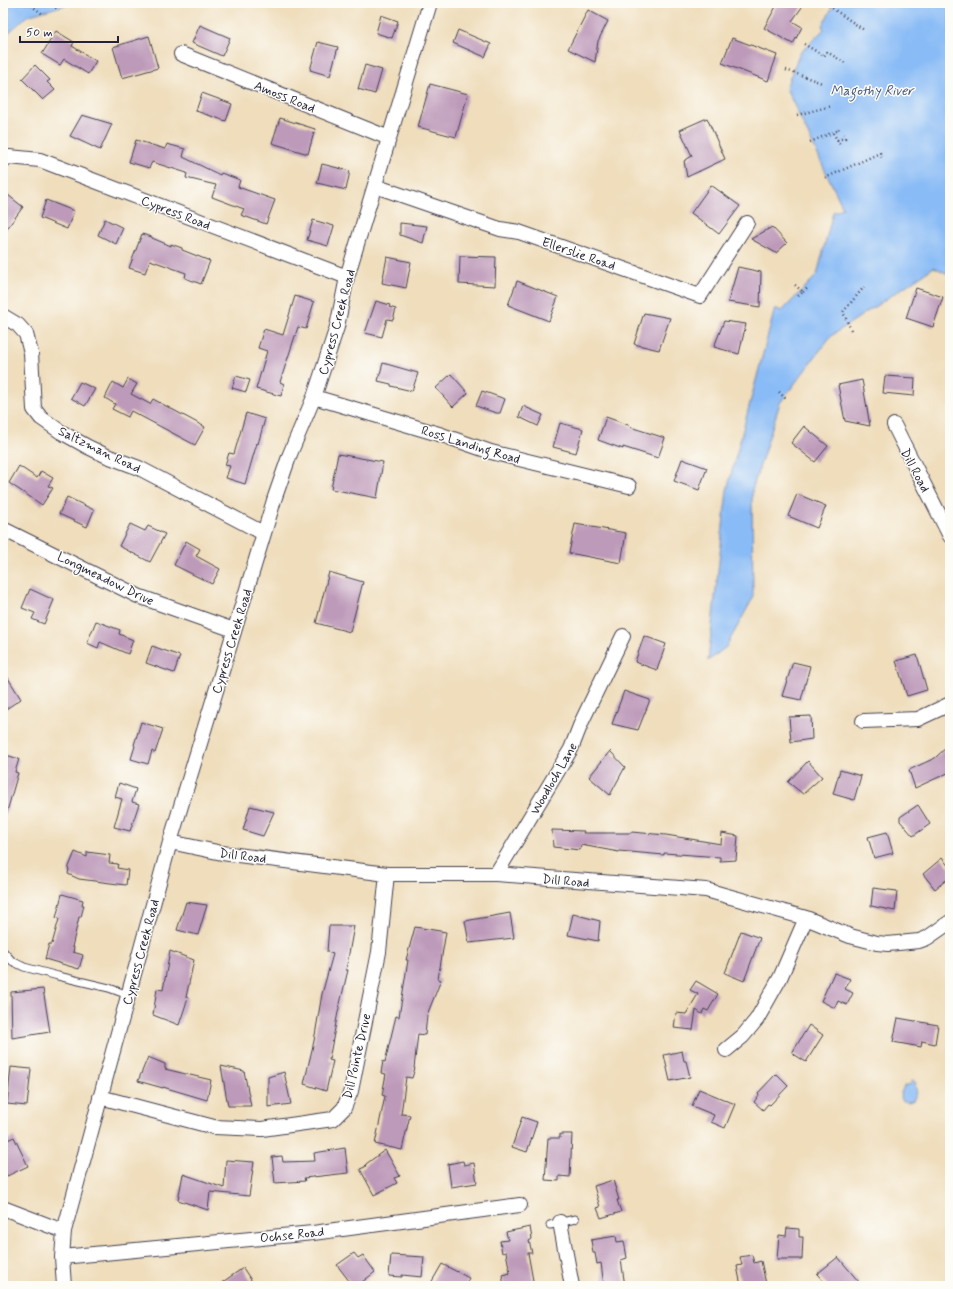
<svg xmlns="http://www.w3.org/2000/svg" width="953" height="1289" viewBox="0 0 953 1289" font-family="Mynerve,sans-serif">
  <rect width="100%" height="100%" fill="#fdfcf7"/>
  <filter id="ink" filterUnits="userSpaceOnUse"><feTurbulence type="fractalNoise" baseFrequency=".025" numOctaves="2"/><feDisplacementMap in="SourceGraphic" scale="8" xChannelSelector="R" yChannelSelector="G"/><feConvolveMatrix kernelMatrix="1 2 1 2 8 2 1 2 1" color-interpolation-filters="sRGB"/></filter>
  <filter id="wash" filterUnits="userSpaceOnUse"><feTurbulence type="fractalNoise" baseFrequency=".012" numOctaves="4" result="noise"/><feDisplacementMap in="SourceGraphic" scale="16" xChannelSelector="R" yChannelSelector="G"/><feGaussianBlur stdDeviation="0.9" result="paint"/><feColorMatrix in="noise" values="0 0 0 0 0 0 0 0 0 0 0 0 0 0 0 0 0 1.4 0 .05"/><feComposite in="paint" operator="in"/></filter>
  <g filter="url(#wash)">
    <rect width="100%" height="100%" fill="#efddbb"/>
    <!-- water -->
    <path fill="#89bbf6" stroke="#566e98" d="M 3,3 L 72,3 L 27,16 L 3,38 Z
      M 835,3 L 950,3 L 950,275 L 934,267 L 831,336 L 780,403 L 752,490 L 753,598 L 726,647 L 708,661 L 727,490 L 775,308 L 782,311 L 817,275 L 833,212 L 843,208 L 786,88 L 799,54 L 824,29 L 822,26 Z
      M 912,1081 L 916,1083 L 915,1086 L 917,1092 L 913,1101 L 907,1102 L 902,1100 L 900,1095 L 904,1086 L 911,1084 Z"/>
    <g id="blocks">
      <!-- building -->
      <path fill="#bd9aba" d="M 778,3 L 805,3 L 792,21 L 802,27 L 793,44 L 764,28 Z
        M 588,10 L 608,21 L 598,41 L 595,62 L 568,49 Z
        M 381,15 L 398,21 L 392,38 L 376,33 Z
        M 200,25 L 230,38 L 222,56 L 192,43 Z
        M 458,30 L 491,44 L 485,57 L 453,43 Z
        M 56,31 L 74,42 L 72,46 L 96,61 L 88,74 L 64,59 L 60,65 L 42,54 Z
        M 149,36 L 158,68 L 122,78 L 113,47 Z
        M 732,38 L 777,55 L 768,81 L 722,63 Z
        M 318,42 L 338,47 L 330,76 L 310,70 Z
        M 35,65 L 50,80 L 47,82 L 55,90 L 43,100 L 22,79 Z
        M 365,65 L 382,70 L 375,94 L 358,89 Z
        M 430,84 L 468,94 L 456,137 L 418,127 Z
        M 202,93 L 232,104 L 226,121 L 196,111 Z
        M 82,115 L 112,124 L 100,150 L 70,136 Z
        M 280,118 L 315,129 L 308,154 L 272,143 Z
        M 707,118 L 725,159 L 687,177 L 684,161 L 692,156 L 680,130 Z
        M 136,140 L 165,149 L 167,144 L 185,149 L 183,157 L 220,175 L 221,173 L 240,180 L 238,187 L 275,200 L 266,224 L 241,215 L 244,209 L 212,197 L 216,185 L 186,178 L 187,173 L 152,162 L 149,168 L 129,162 Z
        M 322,164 L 350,171 L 346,190 L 317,183 Z
        M 711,185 L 740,206 L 719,234 L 691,213 Z
        M 3,191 L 23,207 L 3,234 Z
        M 46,200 L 74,211 L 67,229 L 40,218 Z
        M 105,219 L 123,228 L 116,244 L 98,235 Z
        M 313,220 L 334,226 L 328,246 L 307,240 Z
        M 400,223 L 427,226 L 423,243 L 400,235 Z
        M 772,227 L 787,243 L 776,253 L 751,239 Z
        M 142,234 L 152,237 L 152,238 L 171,246 L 171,244 L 182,248 L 182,250 L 210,261 L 201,284 L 185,278 L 186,273 L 150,260 L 145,273 L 129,268 Z
        M 460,256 L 496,257 L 495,286 L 459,284 Z
        M 387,257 L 411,262 L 406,288 L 382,283 Z
        M 738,267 L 761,272 L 760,307 L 728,302 Z
        M 517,281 L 558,297 L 549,321 L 508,305 Z
        M 916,288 L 943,297 L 933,327 L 906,318 Z
        M 295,296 L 314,302 L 306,329 L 298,327 L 280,382 L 284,384 L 281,396 L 256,389 L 267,351 L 258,348 L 264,329 L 283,335 Z
        M 376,301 L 390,305 L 389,307 L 396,309 L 393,320 L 387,319 L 382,337 L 365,333 Z
        M 644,313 L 670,318 L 659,350 L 634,344 Z
        M 724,321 L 746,324 L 739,354 L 714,347 Z
        M 383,363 L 418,373 L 412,391 L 391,386 L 391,384 L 378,381 Z
        M 451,374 L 468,393 L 453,407 L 436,388 Z
        M 236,376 L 250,380 L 246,392 L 232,388 Z
        M 885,376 L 915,378 L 914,396 L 883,393 Z
        M 128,379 L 137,384 L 131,394 L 150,404 L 153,399 L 205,427 L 195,445 L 131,411 L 128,417 L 112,409 L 115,404 L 105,398 L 113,382 L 123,388 Z
        M 862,380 L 863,385 L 870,426 L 845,421 L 838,385 Z
        M 80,382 L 95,389 L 85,406 L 71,398 Z
        M 482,391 L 505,399 L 500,413 L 496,413 L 476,406 Z
        M 523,406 L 543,415 L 538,426 L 519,417 Z
        M 246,413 L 265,419 L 258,444 L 257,443 L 245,484 L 226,478 L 230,466 L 225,465 L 229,453 L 234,454 Z
        M 606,417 L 631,426 L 630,427 L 665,438 L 658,458 L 623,447 L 623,449 L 598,440 Z
        M 560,423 L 583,429 L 576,453 L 553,447 Z
        M 804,426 L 828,446 L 815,462 L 791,443 Z
        M 338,454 L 383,462 L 377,498 L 331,489 Z
        M 682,459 L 707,468 L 699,490 L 674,481 Z
        M 19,466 L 37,478 L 41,471 L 53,478 L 48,486 L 53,488 L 42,505 L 9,483 Z
        M 797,494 L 826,506 L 817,528 L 788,516 Z
        M 67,497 L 94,510 L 87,527 L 59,514 Z
        M 130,524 L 145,531 L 148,526 L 165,534 L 150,562 L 119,546 Z
        M 575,524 L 626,533 L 621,563 L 569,553 Z
        M 186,541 L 200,549 L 196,556 L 220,569 L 212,584 L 174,565 Z
        M 329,572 L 363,582 L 350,632 L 316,623 Z
        M 30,589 L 54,600 L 44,624 L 32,619 L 35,613 L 22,608 Z
        M 96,621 L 120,630 L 119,634 L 133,640 L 128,654 L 100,642 L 98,648 L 87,643 Z
        M 644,636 L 666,644 L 657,670 L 635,662 Z
        M 152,646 L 180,656 L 174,673 L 146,663 Z
        M 917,655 L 927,690 L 907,696 L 896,661 Z
        M 793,662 L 810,666 L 801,700 L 782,696 Z
        M 3,670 L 21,699 L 3,711 Z
        M 624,691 L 650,700 L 638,730 L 612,724 Z
        M 811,716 L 812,739 L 791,742 L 789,717 Z
        M 141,722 L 163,729 L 155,753 L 152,751 L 148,764 L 131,759 L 135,746 L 134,745 Z
        M 950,744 L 950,772 L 915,788 L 909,770 L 935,758 Z
        M 610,751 L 625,767 L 610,795 L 589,777 Z
        M 3,754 L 19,759 L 15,772 L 18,773 L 6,815 L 3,815 Z
        M 808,761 L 822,777 L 803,794 L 788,782 Z
        M 840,770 L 861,776 L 854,800 L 833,794 Z
        M 119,783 L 136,789 L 132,802 L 139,804 L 130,831 L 114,827 L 122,799 L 115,797 Z
        M 918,805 L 930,824 L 913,836 L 900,821 L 900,817 Z
        M 250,806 L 274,812 L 263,836 L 243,830 Z
        M 552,830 L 584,831 L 583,833 L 631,833 L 631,832 L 666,835 L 721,844 L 722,833 L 738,836 L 736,860 L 720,861 L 720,857 L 664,853 L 664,855 L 619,851 L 619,852 L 581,845 L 580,850 L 553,847 Z
        M 887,832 L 893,853 L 874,858 L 868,837 Z
        M 75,852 L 87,857 L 87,852 L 110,855 L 109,863 L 118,864 L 117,868 L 128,870 L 126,885 L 79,879 L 68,874 L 69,869 L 68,869 Z
        M 942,858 L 950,868 L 950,877 L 935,889 L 923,874 Z
        M 873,888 L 897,891 L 895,911 L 871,906 Z
        M 62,894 L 83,900 L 82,905 L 84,905 L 81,917 L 79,917 L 72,947 L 74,947 L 73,952 L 83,955 L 79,969 L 45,959 L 49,944 L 52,944 L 59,919 L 56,918 Z
        M 186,902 L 207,905 L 198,935 L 177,930 Z
        M 510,913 L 514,938 L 469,943 L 465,921 Z
        M 573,914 L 600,921 L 598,941 L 568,935 Z
        M 329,926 L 354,926 L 346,970 L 348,970 L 338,1012 L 329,1060 L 333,1061 L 326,1091 L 304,1084 L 314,1041 L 322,994 L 333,954 L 327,952 Z
        M 415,927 L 446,932 L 438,979 L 441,980 L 427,1015 L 425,1035 L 418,1034 L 414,1068 L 415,1068 L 412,1078 L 406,1077 L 401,1114 L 410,1115 L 402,1150 L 375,1144 L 385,1096 L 382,1095 L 386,1074 L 381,1073 L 383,1061 L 385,1062 L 396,1016 L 399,1017 L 408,960 L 406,960 Z
        M 741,931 L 760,938 L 744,981 L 725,973 Z
        M 170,951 L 194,960 L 186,997 L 188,998 L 179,1025 L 153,1015 L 157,989 L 163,990 Z
        M 834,973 L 850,979 L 845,989 L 853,993 L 847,1005 L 838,1001 L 835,1008 L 821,1001 Z
        M 696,981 L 718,994 L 708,1011 L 704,1009 L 702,1014 L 696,1010 L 693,1030 L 674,1028 L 676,1013 L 686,1014 L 698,994 L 690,990 Z
        M 43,989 L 50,1032 L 12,1038 L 11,992 Z
        M 898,1018 L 938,1025 L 935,1044 L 922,1041 L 921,1047 L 893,1042 Z
        M 809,1025 L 823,1035 L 806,1062 L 792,1053 Z
        M 682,1051 L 684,1061 L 686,1061 L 690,1077 L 670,1081 L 664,1055 Z
        M 148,1057 L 165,1064 L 165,1069 L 211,1080 L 207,1100 L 163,1087 L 163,1088 L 138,1081 Z
        M 221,1066 L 244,1071 L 251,1106 L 228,1106 Z
        M 11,1067 L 31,1069 L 27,1106 L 7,1104 Z
        M 284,1072 L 291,1104 L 268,1107 L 268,1077 Z
        M 776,1074 L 788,1086 L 770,1105 L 768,1104 L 763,1110 L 754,1102 L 759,1095 L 758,1093 Z
        M 699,1089 L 735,1104 L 725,1128 L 711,1122 L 714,1115 L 692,1106 Z
        M 522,1117 L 537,1122 L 527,1152 L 512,1147 Z
        M 560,1134 L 572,1134 L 570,1177 L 559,1176 L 559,1181 L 545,1180 L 548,1138 L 560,1138 Z
        M 14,1137 L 28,1166 L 7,1176 L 3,1169 L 3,1142 Z
        M 345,1148 L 348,1173 L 304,1178 L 305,1181 L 275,1183 L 272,1157 L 282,1156 L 283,1162 L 315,1161 L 314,1153 Z
        M 385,1150 L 400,1176 L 394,1178 L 397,1183 L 374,1195 L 360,1169 L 365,1167 L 366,1164 Z
        M 226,1160 L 254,1162 L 249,1196 L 210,1192 L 208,1210 L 178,1200 L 183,1174 L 224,1188 Z
        M 463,1161 L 464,1165 L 474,1163 L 477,1183 L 451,1187 L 448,1164 Z
        M 613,1180 L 619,1200 L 617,1200 L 621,1212 L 601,1218 L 597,1208 L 600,1207 L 594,1186 Z
        M 530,1227 L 532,1239 L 529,1241 L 532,1253 L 528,1253 L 534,1286 L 504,1286 L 502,1275 L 510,1273 L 506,1252 L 502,1253 L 500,1241 L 508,1240 L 506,1232 Z
        M 787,1228 L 799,1229 L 799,1237 L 803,1237 L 802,1259 L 777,1259 L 779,1235 L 786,1236 Z
        M 616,1236 L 617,1242 L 624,1241 L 627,1258 L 621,1260 L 625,1286 L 604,1286 L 601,1263 L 597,1264 L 595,1253 L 593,1253 L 591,1240 Z
        M 354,1253 L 358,1258 L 363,1255 L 375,1272 L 357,1286 L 353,1286 L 337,1265 Z
        M 391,1255 L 424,1257 L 422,1277 L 402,1275 L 402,1277 L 389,1276 Z
        M 752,1255 L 754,1263 L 761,1261 L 766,1284 L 757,1286 L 752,1286 L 752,1284 L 741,1286 L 737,1266 L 742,1265 L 740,1257 Z
        M 838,1257 L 859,1282 L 854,1286 L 828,1286 L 817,1274 Z
        M 442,1264 L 469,1278 L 465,1286 L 436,1286 L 431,1283 Z
        M 243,1268 L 255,1286 L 217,1286 Z"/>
    </g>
  </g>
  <g filter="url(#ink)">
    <use href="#blocks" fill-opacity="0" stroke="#413e4e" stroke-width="1"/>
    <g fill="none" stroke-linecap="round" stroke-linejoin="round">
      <defs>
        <path id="service" d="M 3,951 L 12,961 L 24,967 L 58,976 L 109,988 L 128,995
          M 550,1225 L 575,1219"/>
        <path id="minor" d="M 181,54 L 389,138
          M 3,160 L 9,157 L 40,160 L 347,277
          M 375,186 L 500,229 L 519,232 L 700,296 L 747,223
          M 3,316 L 18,325 L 26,334 L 31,353 L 34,409 L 41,418 L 61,432 L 88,447 L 107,456 L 139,468 L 263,533
          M 314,397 L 442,435 L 491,452 L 629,486
          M 894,425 L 950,536
          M 3,529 L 138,596 L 234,630
          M 863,721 L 918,719 L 950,704
          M 170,842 L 222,853 L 387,874 L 496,874 L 706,890 L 806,918 L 850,936 L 877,943 L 888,944 L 919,941 L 927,938 L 950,922
          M 496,874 L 571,749 L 582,721 L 623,636
          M 726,1050 L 743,1036 L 757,1019 L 780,978 L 806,918
          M 100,1097 L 214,1127 L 262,1129 L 333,1119 L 344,1108 L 351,1091 L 379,952 L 387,874
          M 3,1208 L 50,1226 L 64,1231
          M 560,1222 L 572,1286
          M 62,1257 L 313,1233 L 520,1205
          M 64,1286 L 62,1257 L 64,1231 L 170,842 L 275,497 L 290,454 L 314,397 L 337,327 L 347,277 L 430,3"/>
      </defs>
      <!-- service casing -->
      <use href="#service" stroke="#413e4e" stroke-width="9"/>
      <!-- minor casing -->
      <use href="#minor" stroke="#413e4e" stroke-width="16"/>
      <!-- path -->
      <path stroke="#413e4e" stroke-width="2.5" stroke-dasharray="1 3" stroke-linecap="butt" d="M 28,3 L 44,15
        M 49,3 L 59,10
        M 829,6 L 864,30
        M 804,44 L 824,56 L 827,52 L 847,64
        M 786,70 L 822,83
        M 797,115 L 831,106
        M 833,133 L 841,146
        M 837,140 L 845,138 L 844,134
        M 810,142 L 839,130 L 838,126
        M 825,178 L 880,153 L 882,160
        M 795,285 L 803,292 L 797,297
        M 803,292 L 809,287
        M 851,330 L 843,312 L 864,287
        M 779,392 L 786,399"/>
      <!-- service -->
      <use href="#service" stroke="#fff" stroke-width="7"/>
      <!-- minor -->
      <use href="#minor" stroke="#fff" stroke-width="14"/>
    </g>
  </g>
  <g text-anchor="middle" stroke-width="3" stroke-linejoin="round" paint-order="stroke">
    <!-- street labels -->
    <g font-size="13" fill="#22223b" stroke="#fdfcf7">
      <text transform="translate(285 96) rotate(22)" y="5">Amoss Road</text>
      <text transform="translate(176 212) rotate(21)" y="5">Cypress Road</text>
      <text transform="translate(579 253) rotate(19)" y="5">Ellerslie Road</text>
      <text transform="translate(336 322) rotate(-75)" y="5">Cypress Creek Road</text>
      <text transform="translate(471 444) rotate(17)" y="5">Ross Landing Road</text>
      <text transform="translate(100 449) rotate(26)" y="5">Saltzman Road</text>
      <text transform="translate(916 470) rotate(62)" y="5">Dill Road</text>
      <text transform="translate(106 578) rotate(26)" y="5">Longmeadow Drive</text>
      <text transform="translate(231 641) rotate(-73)" y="5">Cypress Creek Road</text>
      <text transform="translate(553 778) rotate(-60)" y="5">Woodloch Lane</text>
      <text transform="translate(243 855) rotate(7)" y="5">Dill Road</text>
      <text transform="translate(566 880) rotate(5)" y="5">Dill Road</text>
      <text transform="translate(140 952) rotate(-75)" y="5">Cypress Creek Road</text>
      <text transform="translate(356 1056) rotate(-77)" y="5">Dill Pointe Drive</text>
      <text transform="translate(292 1234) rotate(-6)" y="5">Ochse Road</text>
    </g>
    <!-- water labels -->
    <g font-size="14" font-style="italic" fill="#46587c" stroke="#fdfcf7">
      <text x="872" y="95">Magothy River</text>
    </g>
  </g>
  <!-- margin -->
  <rect width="953" height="1289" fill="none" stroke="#fdfcf7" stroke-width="16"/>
  <!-- scale -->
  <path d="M20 36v6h98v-6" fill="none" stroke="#22223b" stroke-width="2"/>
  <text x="26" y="36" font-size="12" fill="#22223b" stroke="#fdfcf7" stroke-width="3" paint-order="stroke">50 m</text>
</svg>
